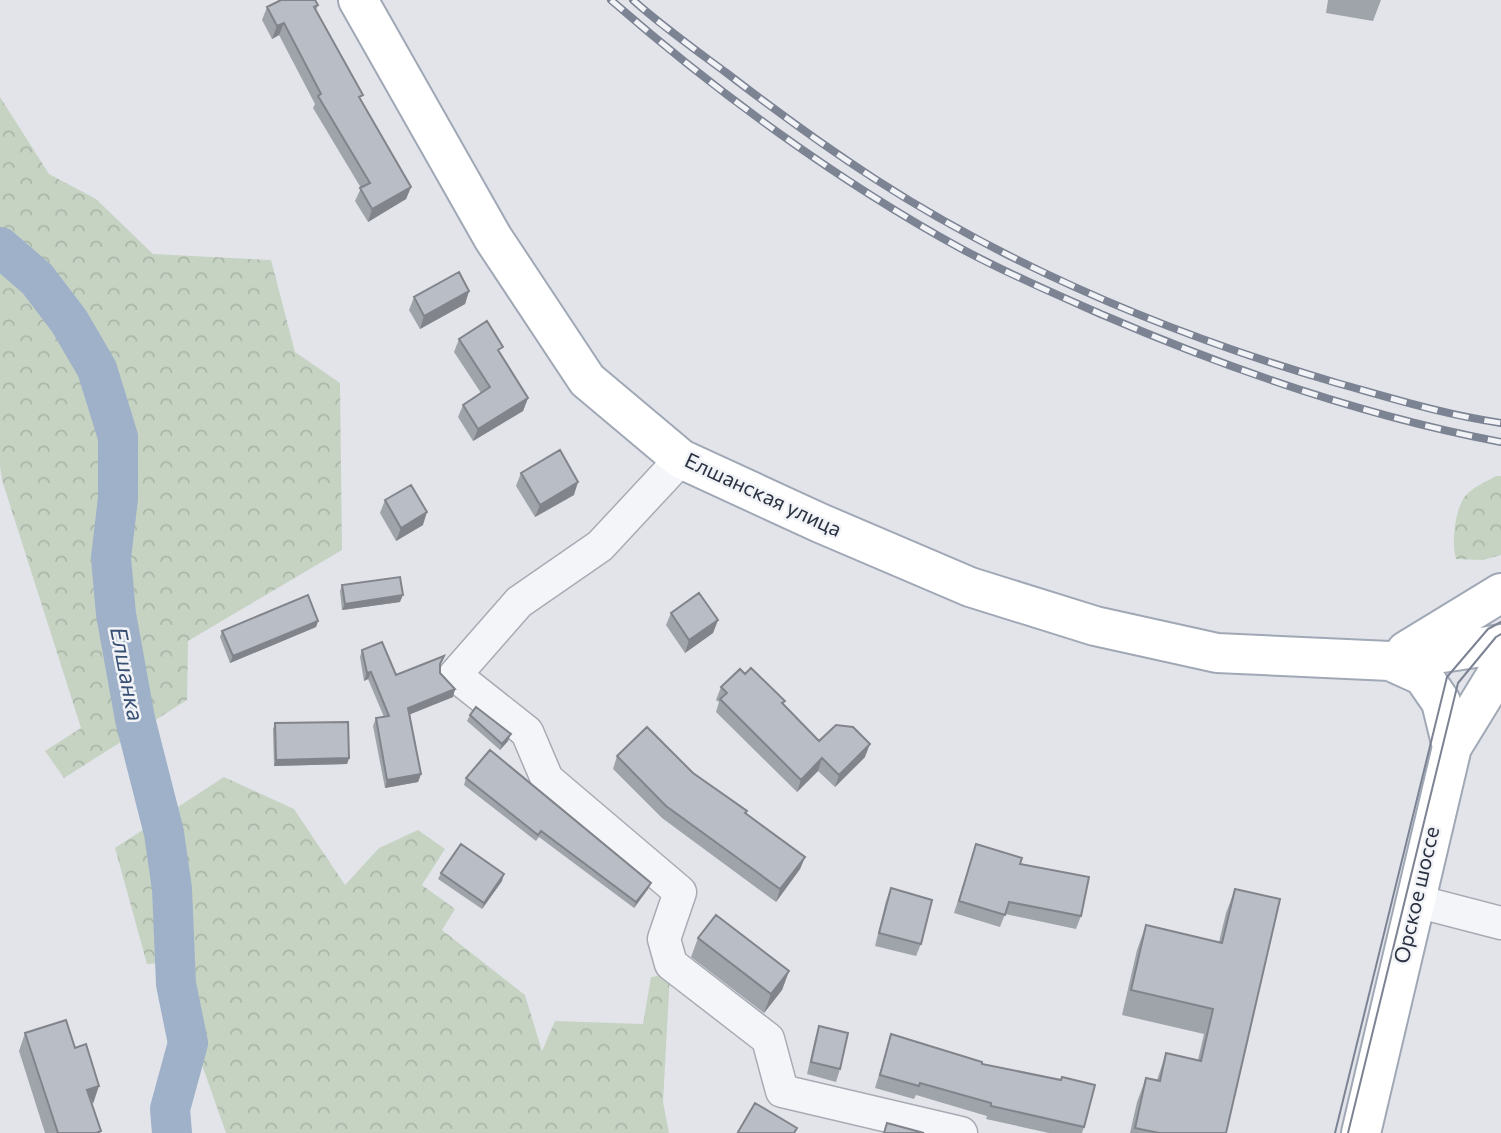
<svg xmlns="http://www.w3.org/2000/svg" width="1501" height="1133" viewBox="0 0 1501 1133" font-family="Commissioner,sans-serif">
  <defs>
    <pattern id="forest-crowns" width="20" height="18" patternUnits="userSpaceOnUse" patternTransform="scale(1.75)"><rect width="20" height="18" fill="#c6d3c3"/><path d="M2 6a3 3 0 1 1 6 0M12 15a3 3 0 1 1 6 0" fill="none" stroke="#aab6a9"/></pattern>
  </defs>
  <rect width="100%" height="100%" fill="#e2e4ea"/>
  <!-- forest -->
  <path fill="url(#forest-crowns)" d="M 0,97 L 49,174 L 96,199 L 153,254 L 271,260 L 295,352 L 340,383 L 342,550 L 188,641 L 187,700 L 64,778 L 45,751 L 81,728 L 2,480 L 0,466 Z
    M 1496,476 L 1501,476 L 1501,555 L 1483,560 L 1456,559 C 1451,543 1455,506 1467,494 C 1475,486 1488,481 1496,476 Z
    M 224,777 L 294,809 L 345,885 L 379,848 L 418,830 L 445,849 L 422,885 L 455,909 L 442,930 L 525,995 L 542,1051 L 555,1021 L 643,1024 L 651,977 L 670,974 L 663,1102 L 669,1133 L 226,1133 L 166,963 L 147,964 L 115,848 Z"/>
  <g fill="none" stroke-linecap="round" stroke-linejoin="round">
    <!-- river -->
    <path stroke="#9eb1c8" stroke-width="40" d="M 0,247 L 37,279 L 69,321 L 97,369 L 118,437 L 118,498 L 111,558 L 116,614 L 135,719 L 164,833 L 172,889 L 176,984 L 188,1043 L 170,1109 L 172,1133"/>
    <defs>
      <path id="minor" d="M 681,459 L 600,546 L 519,602 L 455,675 L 527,732 L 547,779 L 680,892 L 664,939 L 671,964 L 768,1039 L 782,1091 L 961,1133
        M 1416,901 L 1501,923"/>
      <path id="major" d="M 358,0 L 493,238 L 587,380 L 681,459 L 820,523 L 970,587 L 1095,626 L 1217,653 L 1390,661 L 1501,644
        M 1406,651 L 1501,593
        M 1390,661 L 1423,676 L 1441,702 L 1452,747
        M 1361,1133 L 1452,747 L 1501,667"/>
    </defs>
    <!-- minor casing -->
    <use href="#minor" stroke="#a7abb4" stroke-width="35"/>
    <!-- major casing -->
    <use href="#major" stroke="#a1a8b5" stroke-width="42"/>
    <!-- minor -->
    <use href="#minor" stroke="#f4f5f8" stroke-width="32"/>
    <!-- major -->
    <use href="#major" stroke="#fff" stroke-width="38"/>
    <!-- tram -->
    <path stroke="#7c8393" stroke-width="2" d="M 1335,1133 L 1447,677 L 1488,629 L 1501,622
      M 1348,1133 L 1458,683 L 1496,637 L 1501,634"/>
    <defs>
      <path id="rail" d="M 611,0 C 715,91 838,181 960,248 C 1006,273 1055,294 1103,315 C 1231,370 1364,416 1501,442
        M 633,0 C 663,27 696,50 728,74 C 776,111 824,146 875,179 C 1016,270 1176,336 1337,383 C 1391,398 1445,415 1501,423"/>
    </defs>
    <!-- rail casing -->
    <use href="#rail" stroke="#7c8393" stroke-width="8"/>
    <!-- rail -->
    <use href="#rail" stroke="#f1f3f7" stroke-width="5" stroke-dasharray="16" stroke-linecap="butt"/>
  </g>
  <!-- wall -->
  <path fill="#9fa3aa" d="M 1328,0 L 1381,0 L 1373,21 L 1326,13 Z
    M 318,5 L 316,10 L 361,101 L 411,187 L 406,199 L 368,222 L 355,201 L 361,188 L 313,108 L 315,104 L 279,35 L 272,39 L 262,20 L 267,7 Z
    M 469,291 L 465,304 L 420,329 L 409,310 L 414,297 Z
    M 459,339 L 501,354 L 528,398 L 523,411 L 473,441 L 458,417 L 463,405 L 481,393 L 454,352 Z
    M 521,473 L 574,495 L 535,517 L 516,486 Z
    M 385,500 L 423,525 L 396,541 L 380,513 Z
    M 342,585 L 400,602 L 342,610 L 340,591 Z
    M 671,613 L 718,620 L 713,633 L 685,653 L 666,625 Z
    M 318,621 L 316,627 L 230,663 L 220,637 L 222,631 Z
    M 362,650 L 396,675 L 440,665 L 440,673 L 455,689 L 453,697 L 410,714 L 421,774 L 418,782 L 385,788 L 373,726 L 376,718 L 384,717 L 368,679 L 364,681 L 360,657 Z
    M 745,674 L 785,701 L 783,705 L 819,741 L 865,757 L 835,787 L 818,771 L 797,792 L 716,712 L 719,702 L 716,700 L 721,687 Z
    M 470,715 L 508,741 L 500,750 L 467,721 Z
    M 275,723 L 349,758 L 347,764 L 274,766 L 273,729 Z
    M 617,756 L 693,773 L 805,857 L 800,869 L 776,902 L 662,818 L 613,769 Z
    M 466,778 L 651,883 L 648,889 L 634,908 L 539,837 L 536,841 L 464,785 Z
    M 976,844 L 1020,864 L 1081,916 L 1076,929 L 1005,914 L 1000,927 L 954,913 Z
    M 441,873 L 502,881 L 482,909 L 438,879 Z
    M 891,888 L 921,944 L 916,956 L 875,946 L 886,901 Z
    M 1235,889 L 1226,1133 L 1130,1133 L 1137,1102 L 1146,1078 L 1157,1080 L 1166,1053 L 1198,1060 L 1204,1034 L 1122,1015 L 1137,950 L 1146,925 L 1219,942 L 1226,913 Z
    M 698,938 L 789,971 L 782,990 L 764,1013 L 691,957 Z
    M 819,1026 L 840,1069 L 836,1082 L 807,1074 L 815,1039 Z
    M 25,1033 L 92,1104 L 101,1131 L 100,1133 L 45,1133 L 19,1051 Z
    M 891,1034 L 982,1064 L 1084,1127 L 1082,1133 L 1049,1133 L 986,1119 L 987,1116 L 916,1095 L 914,1099 L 875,1088 Z"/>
  <!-- shaded-wall -->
  <path fill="#82848b" d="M 284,23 L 279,35 L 272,39 L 277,26 Z
    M 411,187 L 406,199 L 368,222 L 372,209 Z
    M 469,291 L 465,304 L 420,329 L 424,316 Z
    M 528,398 L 523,411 L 473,441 L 478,429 Z
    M 578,482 L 574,495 L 535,517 L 540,505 Z
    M 427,512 L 423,525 L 396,541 L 401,528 Z
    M 403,595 L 400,602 L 342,610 L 345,604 Z
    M 718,620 L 713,633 L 685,653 L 689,640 Z
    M 318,621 L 316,627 L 230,663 L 233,656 Z
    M 371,672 L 368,679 L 364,681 L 367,673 Z
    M 455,689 L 453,697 L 406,716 L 408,708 Z
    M 511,734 L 508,741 L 500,750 L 502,744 Z
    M 870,744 L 865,757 L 835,787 L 839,775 Z
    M 349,758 L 347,764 L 274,766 L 276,760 Z
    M 822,758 L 818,771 L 797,792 L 801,780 Z
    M 421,774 L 418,782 L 385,788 L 387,780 Z
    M 805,857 L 800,869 L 776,902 L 780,889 Z
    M 504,874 L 502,881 L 482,909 L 484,903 Z
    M 651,883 L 648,889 L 634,908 L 636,902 Z
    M 789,971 L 782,990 L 764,1013 L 771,994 Z
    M 99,1086 L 93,1104 L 87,1090 Z"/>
  <!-- building -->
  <path fill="#b9bdc6" stroke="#82848b" stroke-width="2" d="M 281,0 L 315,0 L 318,5 L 314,7 L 363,95 L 359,97 L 411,187 L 372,209 L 360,188 L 370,183 L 318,96 L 321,94 L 284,23 L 277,26 L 267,7 Z
    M 459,272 L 469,291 L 424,316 L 414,297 Z
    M 487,321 L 503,347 L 498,350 L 528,398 L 478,429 L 463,405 L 490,387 L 459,339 Z
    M 560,450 L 578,482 L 540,505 L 521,473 Z
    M 411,485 L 427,512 L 401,528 L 385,500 Z
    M 400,577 L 403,595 L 345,604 L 342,585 Z
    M 699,593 L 718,620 L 689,640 L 671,613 Z
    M 308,595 L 318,621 L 233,656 L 222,631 Z
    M 382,642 L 396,675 L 444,656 L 440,664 L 440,673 L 455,689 L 408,708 L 421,774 L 387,780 L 376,718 L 389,716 L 371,672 L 367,673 L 362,650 Z
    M 751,668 L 785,701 L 782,703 L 819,741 L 836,725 L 853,727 L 870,744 L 839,775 L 822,758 L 801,780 L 720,699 L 727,693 L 721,687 L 740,669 L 745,674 Z
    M 476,707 L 511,734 L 502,744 L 470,715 Z
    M 348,722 L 349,758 L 276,760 L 275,723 Z
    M 647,727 L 693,773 L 747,811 L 745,813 L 805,857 L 780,889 L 666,806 L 617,756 Z
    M 490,750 L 651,883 L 636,902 L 541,831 L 538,835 L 466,778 Z
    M 461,844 L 504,874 L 484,903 L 441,873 Z
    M 976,844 L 1022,858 L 1020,864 L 1089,877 L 1081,916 L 1009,902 L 1005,915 L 959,901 Z
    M 891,888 L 932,900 L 921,944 L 879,933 Z
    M 1235,889 L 1280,899 L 1226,1133 L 1159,1133 L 1135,1128 L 1146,1078 L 1160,1081 L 1166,1053 L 1201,1061 L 1213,1009 L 1131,990 L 1146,925 L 1222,943 Z
    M 716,915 L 789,971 L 771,994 L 698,938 Z
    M 66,1020 L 75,1048 L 86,1044 L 99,1086 L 87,1090 L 101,1131 L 96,1133 L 58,1133 L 25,1033 Z
    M 819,1026 L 848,1033 L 840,1069 L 811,1062 Z
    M 891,1034 L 982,1062 L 982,1064 L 1061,1080 L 1062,1077 L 1095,1085 L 1084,1127 L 991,1106 L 991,1103 L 920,1083 L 919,1086 L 880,1075 Z
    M 755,1103 L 797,1128 L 794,1133 L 740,1133 L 738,1132 Z
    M 887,1123 L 924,1133 L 884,1133 Z"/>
  <g text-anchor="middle" stroke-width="5" stroke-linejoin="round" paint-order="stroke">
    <!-- street labels -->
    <g font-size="21" fill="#2a3241" stroke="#f1f3f7">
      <text transform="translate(763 495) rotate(25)" y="7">Елшанская улица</text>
      <text transform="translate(1417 895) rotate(-77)" y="7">Орское шоссе</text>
    </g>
    <!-- water labels -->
    <g font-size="23" font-style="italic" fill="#364f73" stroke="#f1f3f7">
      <text transform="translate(127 674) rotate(79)" y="8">Елшанка</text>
    </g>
  </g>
</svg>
